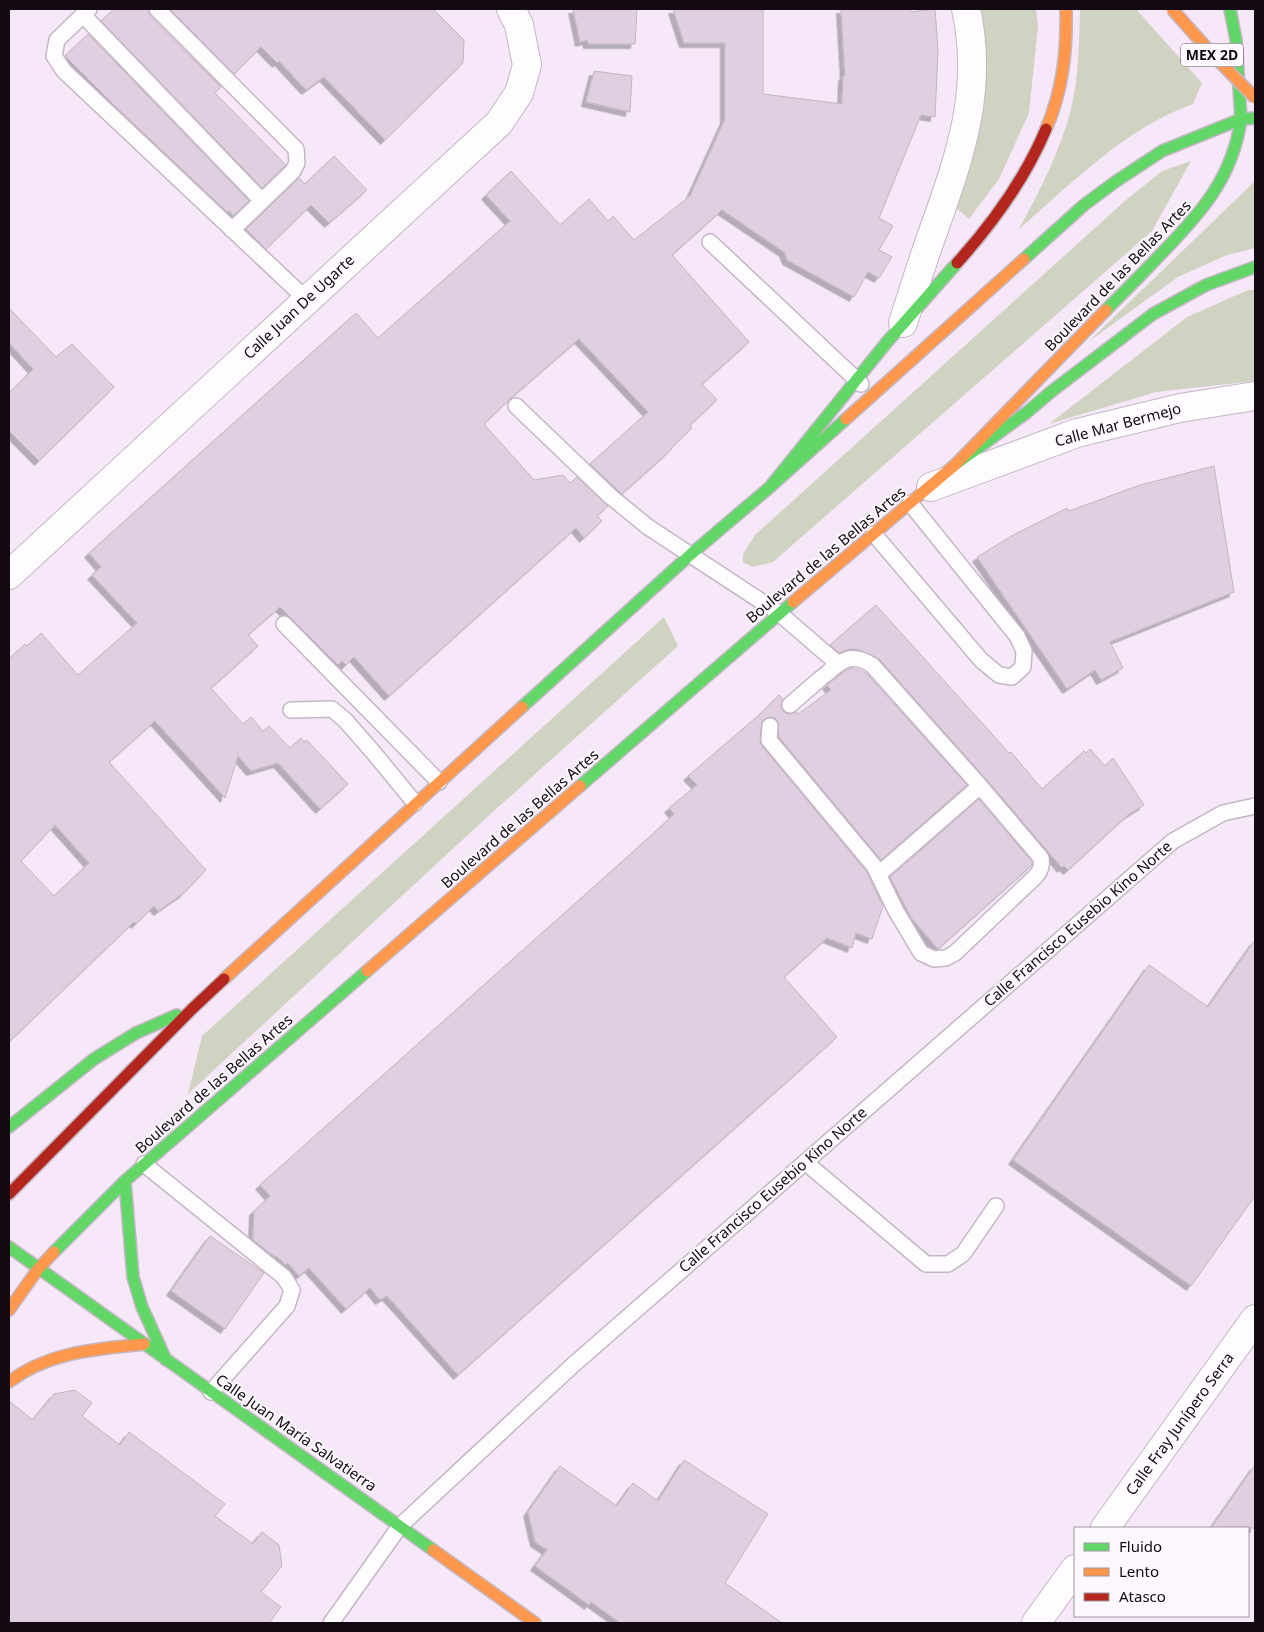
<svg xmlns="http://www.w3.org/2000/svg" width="1264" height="1632" viewBox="0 0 1264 1632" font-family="'Noto Sans',sans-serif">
  <defs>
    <filter id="shadow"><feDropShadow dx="-4.5" dy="4.5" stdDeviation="0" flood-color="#0004"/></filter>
  </defs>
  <rect width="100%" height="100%" fill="#f7e8f9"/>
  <!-- green -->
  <path fill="#d0d3c2" d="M 982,9 L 1036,9 L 1038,26 L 1029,113 L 999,179 L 969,219 L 954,206 L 972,157 L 986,91 Z
    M 1080,9 L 1136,9 L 1202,83 L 1193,104 C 1127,127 1071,184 1019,229 C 1040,190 1060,152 1071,109 C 1079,77 1079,42 1080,9 Z
    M 1191,161 L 1152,231 L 773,562 L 753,567 L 743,562 L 743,554 L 755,535 L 1126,200 L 1162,171 Z
    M 1255,181 L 1255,248 L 1227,255 L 1178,277 L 1088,342 Z
    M 1248,290 L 1255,290 L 1255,381 L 1156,392 L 1049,424 L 1187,317 Z
    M 664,617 L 678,646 L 485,819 L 188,1094 L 202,1036 Z"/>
  <!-- building -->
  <path fill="#dfcfe0" stroke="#c1b5c1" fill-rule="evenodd" filter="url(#shadow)" d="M 114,9 L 148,9 L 150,16 L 221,87 L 215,93 L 286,165 L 262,188 L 101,21 Z
    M 170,9 L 433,9 L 464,40 L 463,63 L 385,140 L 324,77 L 306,90 L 279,61 L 277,63 L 261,47 L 234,74 Z
    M 573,9 L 637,9 L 635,44 L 588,44 L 587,40 L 580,42 Z
    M 673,9 L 763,9 L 763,94 L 842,104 L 843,76 L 845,76 L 841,9 L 910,9 L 910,12 L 935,9 L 938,50 L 935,117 L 921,115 L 879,218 L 893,226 L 879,250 L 892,257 L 879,278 L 868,272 L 854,297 L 787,260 L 784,252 L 722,210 L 672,255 L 749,342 L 702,384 L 717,400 L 690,425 L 692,428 L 671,448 L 672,449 L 622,494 L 590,464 L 648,412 L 579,339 L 510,399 L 484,424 L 534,480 L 563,475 L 570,483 L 577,477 L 608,506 L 597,516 L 602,521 L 584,538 L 576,528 L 389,696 L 354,657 L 346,665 L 342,661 L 338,665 L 280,607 L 248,635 L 258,646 L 211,688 L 243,724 L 251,717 L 263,731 L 269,726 L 290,748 L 301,738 L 304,742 L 307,740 L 348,784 L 320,809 L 278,763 L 251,771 L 238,756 L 225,798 L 155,721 L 109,762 L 206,870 L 184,893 L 158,911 L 154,906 L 136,924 L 134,922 L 9,1042 L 9,659 L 25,644 L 27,646 L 41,633 L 78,675 L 137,623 L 92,575 L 101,567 L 89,553 L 356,313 L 378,338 L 510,221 L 486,195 L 511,171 L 560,225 L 589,199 L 608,221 L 613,216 L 634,240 L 690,196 L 725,119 L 725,43 L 684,43 ZM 55,825 L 89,863 L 54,896 L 21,861 Z
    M 88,34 L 249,201 L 233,216 L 229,211 L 227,212 L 115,106 L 65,56 Z
    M 594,71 L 632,76 L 630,112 L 586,102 Z
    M 334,156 L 367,190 L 329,223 L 311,205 L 266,249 L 246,229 L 299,178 L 305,184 Z
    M 9,308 L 56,357 L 72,344 L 114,387 L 39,461 L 9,431 L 9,393 L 33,369 L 9,343 Z
    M 1214,466 L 1234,592 L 1110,642 L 1123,668 L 1101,680 L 1095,670 L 1067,689 L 977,557 L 1015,534 L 1067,508 L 1069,511 L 1140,485 Z
    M 876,605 L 1009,753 L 1011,752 L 1042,789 L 1084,751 L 1086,753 L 1090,749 L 1105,766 L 1113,758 L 1144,805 L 1128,815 L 1068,870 L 1064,866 L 1062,868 L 987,780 L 879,659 L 859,650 L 850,649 L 839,653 L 830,645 Z
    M 852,668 L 866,673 L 967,785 L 881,860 L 779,737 L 778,722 L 775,718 L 770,717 L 762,721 L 760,739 L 762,746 L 866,871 L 883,906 L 872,939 L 856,933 L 852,948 L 827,938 L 784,977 L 837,1037 L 458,1375 L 387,1296 L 380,1300 L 370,1288 L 346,1309 L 309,1268 L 299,1276 L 288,1263 L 286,1265 L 276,1256 L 275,1257 L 253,1240 L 254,1211 L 270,1196 L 260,1185 L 654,833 L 674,814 L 669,808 L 697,785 L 688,776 L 759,715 L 779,695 L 783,699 L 781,706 L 783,711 L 787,714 L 796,712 L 798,714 L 831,690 L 827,685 L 828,684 L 846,670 Z
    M 979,799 L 1032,862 L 1032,865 L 938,949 L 912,919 L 890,877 Z
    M 1255,940 L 1255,1196 L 1191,1286 L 1013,1160 L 1149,965 L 1208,1007 Z
    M 210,1236 L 264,1273 L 225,1329 L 171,1291 Z
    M 75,1390 L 92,1403 L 82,1416 L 120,1445 L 129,1432 L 225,1504 L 215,1516 L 253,1544 L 262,1532 L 279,1545 L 282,1566 L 261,1592 L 281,1607 L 269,1623 L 9,1623 L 9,1401 L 33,1420 L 54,1394 Z
    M 684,1460 L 768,1514 L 725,1583 L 782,1623 L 620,1623 L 591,1602 L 589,1605 L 535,1566 L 547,1550 L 535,1542 L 528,1512 L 560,1466 L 617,1506 L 633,1483 L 658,1501 Z
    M 1255,1465 L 1255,1528 L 1211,1528 L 1232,1498 Z"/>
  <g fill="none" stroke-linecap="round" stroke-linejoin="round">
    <defs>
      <path id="lane" d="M 89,9 L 57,40 L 54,56 L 64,71 L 307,300
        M 157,9 L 296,149 L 297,163 L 293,171 L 232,230
        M 83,15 L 262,201
        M 710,242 L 861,384
        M 516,406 L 610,496 L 648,527 L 779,613 L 838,664
        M 874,534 L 981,660 L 999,675 L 1012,677 L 1023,667 L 1024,651 L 1017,636 L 910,503
        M 284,624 L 439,782
        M 790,705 L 821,678
        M 291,710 L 332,709 L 345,720 L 373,752 L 415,803
        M 770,726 L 769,740 L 874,866 L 896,911 L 921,953 L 934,959 L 946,958 L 955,953 L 1036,876 C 1041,870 1042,866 1041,858 L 980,786 L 872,665 C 850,652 842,660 825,675
        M 879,874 L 980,786
        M 805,1162 L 926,1264 L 948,1264 L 963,1254 L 996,1206
        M 144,1164 L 284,1277 L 292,1290 L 287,1306 L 211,1392
        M 331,1623 L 400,1526 L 573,1365 L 1173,841 L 1223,813 L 1255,806"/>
      <path id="street" d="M 903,323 C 913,292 922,262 933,232 C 960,156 984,90 966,9
        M 931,487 L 1077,433 L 1180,408 L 1255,396
        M 9,575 L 499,123 L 519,93 L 527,65 L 519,25 L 511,9
        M 1105,1528 L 1255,1319
        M 1036,1623 L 1075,1569"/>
      <path id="fast" d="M 1230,9 L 1236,40 L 1241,119 L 1255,118
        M 1024,259 L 1084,205 L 1115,182 L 1162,151 L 1241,119 C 1233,178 1200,214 1160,255 C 1142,274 1124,292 1106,310
        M 956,464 L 1026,413 L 1052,391 L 1153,314 L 1206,285 L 1255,267
        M 770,487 L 887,342 L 957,263
        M 522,707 L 690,555 L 770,487 L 846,419
        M 580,786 L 793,602
        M 9,1127 L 94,1059 L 136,1033 L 177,1015
        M 125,1181 L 133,1277 L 142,1307 L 166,1360
        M 9,1247 L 433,1550
        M 54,1252 L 125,1181 L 367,971"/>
      <path id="slow" d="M 1046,129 C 1063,90 1067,51 1066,9
        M 846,419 L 1024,259
        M 793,602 L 956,464 L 1106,310
        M 367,971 L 580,786
        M 224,979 L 522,707
        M 9,1310 L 38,1269 L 54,1252
        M 9,1382 C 48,1352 96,1349 144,1344
        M 433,1550 L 535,1623"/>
      <path id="jam" d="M 957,263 C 993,223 1025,179 1046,129
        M 9,1194 L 192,1009 L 224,979"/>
    </defs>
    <!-- lane casing -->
    <use href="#lane" stroke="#c3b7c4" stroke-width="18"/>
    <!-- street casing -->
    <use href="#street" stroke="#c3b7c4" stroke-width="30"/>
    <!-- fast casing -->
    <use href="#fast" stroke="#c3b7c4" stroke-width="14"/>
    <!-- slow casing -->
    <use href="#slow" stroke="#c3b7c4" stroke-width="14"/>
    <!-- jam casing -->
    <use href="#jam" stroke="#c3b7c4" stroke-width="14"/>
    <!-- lane -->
    <use href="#lane" stroke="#fefcfe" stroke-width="15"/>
    <!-- street -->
    <use href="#street" stroke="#fefcfe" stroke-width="28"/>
    <!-- fast -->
    <use href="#fast" stroke="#63d668" stroke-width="11"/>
    <!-- slow -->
    <use href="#slow" stroke="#ff974d" stroke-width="11"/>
    <!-- jam -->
    <use href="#jam" stroke="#b3261e" stroke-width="11"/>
    <defs>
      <path id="slow-bridge" d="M 1172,9 L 1212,54 L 1255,98"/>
    </defs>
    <!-- slow-bridge casing -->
    <use href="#slow-bridge" stroke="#c3b7c4" stroke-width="14" stroke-linecap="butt"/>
    <!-- slow-bridge -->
    <use href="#slow-bridge" stroke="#ff974d" stroke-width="11"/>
  </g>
  <g text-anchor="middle" stroke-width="4" stroke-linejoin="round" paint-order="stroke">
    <!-- shield labels -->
    <rect fill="#fdf8fd" stroke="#585159" stroke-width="1" x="1181" y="43.5" width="62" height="23" rx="4"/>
    <g font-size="14" font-weight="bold" fill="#120913">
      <text x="1212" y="60">MEX 2D</text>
    </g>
    <!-- street labels -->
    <g font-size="15" fill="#120913" stroke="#fdf8fd">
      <text transform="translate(1118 276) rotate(-46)" y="5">Boulevard de las Bellas Artes</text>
      <text transform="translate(299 307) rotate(-43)" y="5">Calle Juan De Ugarte</text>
      <text transform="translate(1118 425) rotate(-15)" y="5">Calle Mar Bermejo</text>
      <text transform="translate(826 555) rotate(-40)" y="5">Boulevard de las Bellas Artes</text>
      <text transform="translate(520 819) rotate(-41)" y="5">Boulevard de las Bellas Artes</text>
      <text transform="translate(1078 924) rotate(-41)" y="5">Calle Francisco Eusebio Kino Norte</text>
      <text transform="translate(214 1084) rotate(-41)" y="5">Boulevard de las Bellas Artes</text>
      <text transform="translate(773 1190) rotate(-41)" y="5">Calle Francisco Eusebio Kino Norte</text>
      <text transform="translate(1180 1424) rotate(-54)" y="5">Calle Fray Junípero Serra</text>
      <text transform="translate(296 1433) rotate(35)" y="5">Calle Juan María Salvatierra</text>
    </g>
  </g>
  <!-- border -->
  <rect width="1264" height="1632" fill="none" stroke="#120913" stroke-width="20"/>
  <!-- legend -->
  <rect x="1074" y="1527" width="175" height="90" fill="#fdf8fd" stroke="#9f989f"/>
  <rect x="1084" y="1543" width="25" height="8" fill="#63d668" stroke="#9f989f"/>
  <text x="1119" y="1552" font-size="15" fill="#120913">Fluido</text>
  <rect x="1084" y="1568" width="25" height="8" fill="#ff974d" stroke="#9f989f"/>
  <text x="1119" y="1577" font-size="15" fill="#120913">Lento</text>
  <rect x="1084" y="1593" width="25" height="8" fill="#b3261e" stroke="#9f989f"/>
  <text x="1119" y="1602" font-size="15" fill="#120913">Atasco</text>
</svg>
